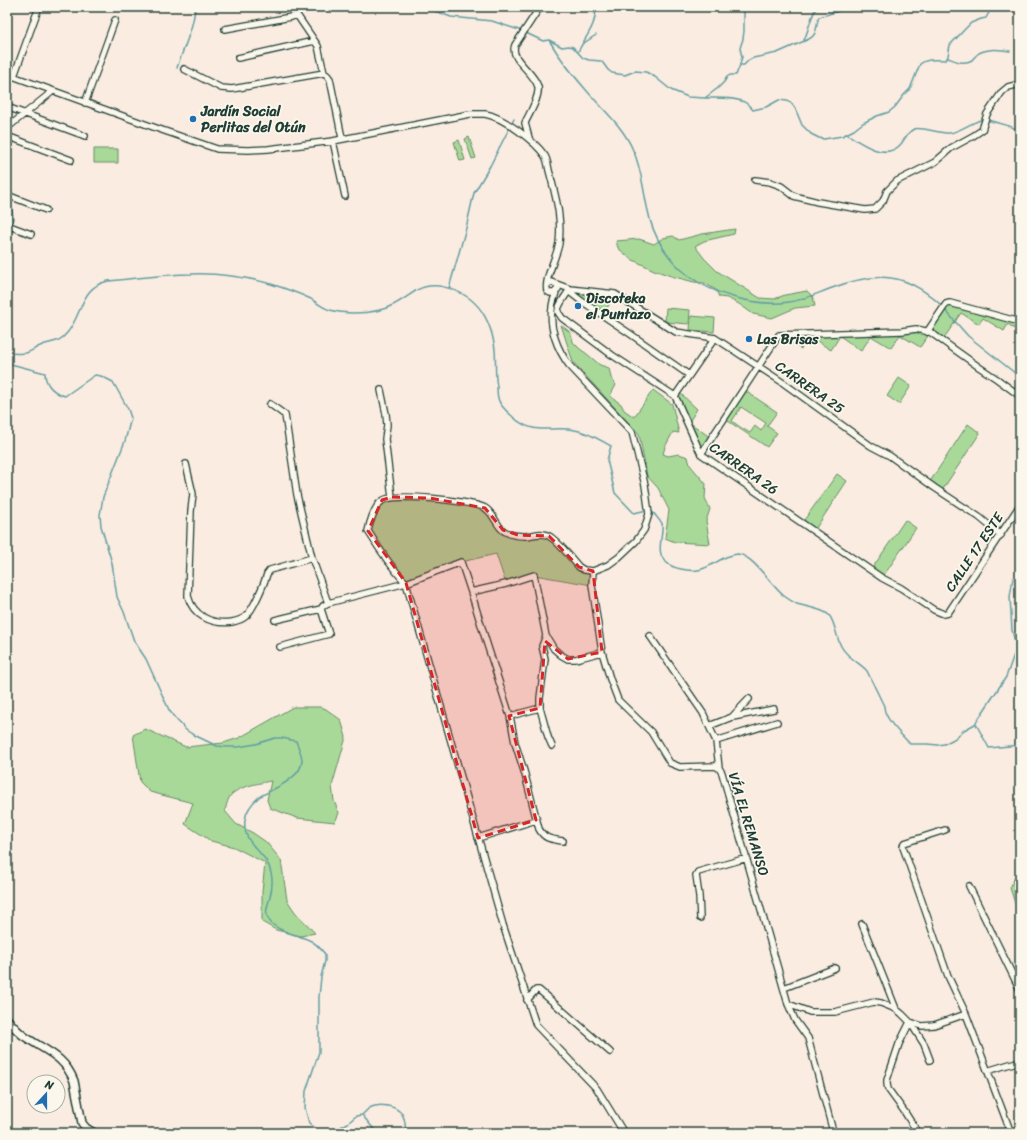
<svg xmlns="http://www.w3.org/2000/svg" width="1027" height="1140" viewBox="0 0 1027 1140" font-family="Sriracha,sans-serif">
  <rect width="100%" height="100%" fill="#fbece1"/>
  <filter id="ink" filterUnits="userSpaceOnUse"><feTurbulence type="fractalNoise" baseFrequency=".025" numOctaves="2"/><feDisplacementMap in="SourceGraphic" scale="8" xChannelSelector="R" yChannelSelector="G"/><feConvolveMatrix kernelMatrix="1 2 1 2 8 2 1 2 1" color-interpolation-filters="sRGB"/></filter>
  <g filter="url(#ink)">
    <!-- green -->
    <path fill="#a9d999" stroke="#648b66" fill-rule="evenodd" d="M 469,137 L 476,158 L 472,159 L 465,139 Z
      M 459,140 L 465,160 L 460,161 L 454,142 Z
      M 94,149 L 118,149 L 118,163 L 94,163 Z
      M 735,229 L 734,234 L 704,241 L 695,246 L 704,258 L 717,271 L 760,298 L 774,299 L 785,295 L 807,291 L 813,297 L 815,306 L 795,308 L 772,318 L 753,314 L 739,304 L 727,298 L 719,297 L 716,290 L 704,283 L 694,282 L 671,276 L 654,270 L 631,259 L 618,248 L 616,241 L 639,239 L 654,244 L 663,238 L 673,236 L 679,240 L 702,234 Z
      M 570,289 L 615,294 L 603,315 Z
      M 946,304 L 1020,322 L 1020,333 L 1008,324 L 1004,331 L 983,318 L 979,324 L 961,313 L 942,341 L 930,333 L 920,347 L 900,335 L 891,348 L 871,336 L 861,351 L 840,336 L 831,350 L 809,336 L 801,349 L 779,335 L 811,334 L 927,332 Z
      M 666,308 L 690,310 L 689,324 L 665,322 Z
      M 691,316 L 715,318 L 714,332 L 690,330 Z
      M 561,325 L 571,333 L 573,342 L 580,349 L 587,354 L 600,365 L 609,368 L 611,378 L 616,385 L 610,396 L 621,404 L 624,410 L 634,417 L 653,390 L 672,404 L 679,433 L 673,432 L 665,447 L 663,454 L 668,456 L 679,454 L 688,457 L 690,465 L 706,484 L 705,498 L 710,509 L 706,521 L 710,544 L 675,542 L 665,538 L 669,510 L 658,488 L 647,476 L 639,434 L 573,362 Z
      M 899,378 L 911,386 L 899,404 L 887,396 Z
      M 744,390 L 777,412 L 767,426 L 777,433 L 767,447 L 725,419 ZM 741,407 L 766,423 L 761,431 L 755,426 L 750,433 L 740,427 L 732,421 Z
      M 679,392 L 697,409 L 689,422 L 711,438 L 701,454 L 676,400 Z
      M 968,424 L 980,433 L 941,492 L 929,483 Z
      M 837,474 L 847,481 L 814,531 L 802,523 Z
      M 429,498 L 485,508 L 503,530 L 510,534 L 549,536 L 579,567 L 593,571 L 592,585 L 534,575 L 506,584 L 496,554 L 461,562 L 406,583 L 368,531 L 382,500 Z
      M 905,520 L 916,528 L 882,578 L 871,570 Z
      M 293,707 L 320,707 L 326,709 L 341,720 L 346,737 L 332,786 L 334,801 L 339,813 L 335,822 L 297,818 L 270,808 L 267,800 L 271,781 C 260,783 234,787 229,798 C 227,802 226,807 225,811 L 236,824 L 253,833 L 266,842 L 281,860 L 287,900 L 295,912 L 315,933 L 301,936 L 276,930 L 262,922 L 262,892 L 265,863 L 234,847 L 211,841 L 185,824 L 193,803 L 150,792 L 140,782 L 133,735 L 145,729 L 186,747 L 223,743 L 239,738 Z
      M 1020,866 L 1020,919 L 1010,888 Z
      M 1020,925 L 1020,976 L 1016,972 Z"/>
    <g fill="none" stroke-linecap="round" stroke-linejoin="round">
      <!-- stream -->
      <path stroke="#629ea2" stroke-width="1.5" d="M 424,7 L 451,17 L 492,21 L 522,31
        M 852,7 L 868,7
        M 526,33 L 543,41 L 549,40 L 562,47 L 569,46 L 573,47 L 583,58 L 589,60 L 601,61 L 603,63 L 608,70 L 612,73 L 625,75 L 635,71 L 646,72 L 655,77 L 671,90 L 688,97 L 705,98 L 718,88 L 724,82 L 727,77 L 730,75 L 736,75 L 740,65 L 744,65 L 749,60 L 753,58 L 777,53 L 809,39 C 819,34 815,25 819,17 L 852,7
        M 549,40 C 560,59 573,75 587,91 C 603,110 623,126 633,150 C 642,169 643,191 648,211 C 653,237 668,260 689,276 C 714,295 757,307 789,302 C 804,300 818,293 832,288 C 848,282 873,275 891,278 C 910,280 930,294 943,307
        M 804,40 C 809,30 810,17 817,7
        M 584,43 L 596,35
        M 578,52 C 586,35 596,27 596,7
        M 948,58 C 956,61 964,65 972,60 C 974,58 976,55 979,53 C 988,48 1000,49 1010,51
        M 740,64 L 742,57 L 740,48 L 743,39 L 744,31 L 744,7
        M 177,68 C 183,49 194,27 195,7
        M 706,98 C 717,98 737,97 746,103 C 749,105 751,108 753,110 L 766,107 L 779,100 L 787,101 L 791,103 L 795,108 L 802,125 L 811,134 L 819,138 L 824,139 L 842,136 L 854,130 L 863,123 L 877,116 L 889,112 L 895,107 L 904,95 L 910,89 L 920,64 C 927,58 937,60 946,60 L 948,56 L 950,45 L 965,29 L 971,23 L 981,19 L 986,18 L 992,7
        M 988,120 C 999,124 1010,125 1020,131
        M 847,134 C 861,143 885,161 900,145 C 905,140 906,133 914,129 C 921,126 940,134 950,133 C 962,131 973,121 984,119
        M 7,185 L 9,195
        M 7,256 L 11,242 L 13,217 L 10,198
        M 449,288 L 466,228 L 474,193 L 490,166 L 514,119
        M 945,310 L 968,336 L 1020,377
        M 7,353 C 13,353 20,354 26,353 C 31,352 35,348 40,346 C 51,341 58,344 67,333 C 83,314 80,287 108,281 C 136,279 164,274 191,274 C 216,273 247,277 271,284 C 284,288 298,293 311,299 C 317,303 323,308 330,310 C 337,312 346,313 354,313 C 367,313 382,311 393,305 C 402,301 409,295 417,290 C 434,281 454,288 469,298 C 483,308 491,326 494,343 C 497,357 494,372 497,386 C 497,391 497,397 499,401 C 501,407 509,413 513,417 C 535,437 551,425 575,430 C 588,432 600,440 611,446 L 607,460 L 615,493 L 634,513 L 647,510
        M 7,363 L 45,373 C 45,385 54,393 65,396 L 95,375 L 101,376 L 113,382 L 128,409 L 131,418 L 125,441 L 103,497 L 100,515 L 101,526 L 112,563 L 117,597 L 124,612 L 134,641 L 146,659 L 169,710 L 174,717 L 186,730 L 192,734 L 217,746 L 227,747 L 238,747 L 256,744 L 275,738 L 282,738 L 296,741 C 298,747 301,752 302,759 C 303,774 284,784 272,790 C 268,793 263,794 259,797 C 252,803 246,811 245,820 C 242,847 267,850 271,873 C 273,880 272,889 270,897 C 268,905 264,912 269,920 C 275,931 298,935 309,940 C 315,942 321,949 325,954 L 325,961 L 321,977 L 319,997 L 319,1052 L 306,1091 L 305,1108 L 309,1123 L 316,1129 L 323,1132 L 330,1132 L 339,1128 L 348,1123 L 356,1116 L 362,1115 C 364,1113 367,1110 369,1108 C 379,1103 395,1105 402,1114 C 406,1120 405,1127 406,1133
        M 651,511 C 656,514 657,519 662,523 C 664,536 654,553 667,563 C 671,567 676,568 681,569 C 702,574 709,565 726,557 C 730,556 734,554 738,554 C 754,556 771,586 784,596 C 788,599 793,602 797,604 C 806,607 823,609 829,615 C 835,622 836,637 841,646 C 847,658 859,662 867,671 L 884,706 C 884,719 902,735 910,744 L 927,744 L 938,745 L 944,744 L 954,739 L 964,730 L 975,724 L 1006,677 L 1015,652 L 1015,642 L 1012,630 L 1010,597 L 1013,578
        M 976,724 L 989,748 L 1020,745
        M 363,1116 L 377,1133"/>
      <defs>
        <path id="minor" d="M 225,29 L 291,17 L 297,15 L 318,46 L 324,73
          M 238,58 L 314,41
          M 184,69 L 221,88 L 232,89 L 324,73 L 327,75 L 330,79 L 342,138
          M 7,74 L 156,128 L 217,149 L 249,150 L 268,149 L 333,141 L 470,114 C 475,114 480,114 485,114 C 503,117 535,141 545,156 C 548,161 548,168 550,174 C 556,198 562,218 559,243 C 557,257 544,278 547,291 L 550,293 L 554,293 L 558,289 L 557,285
          M 14,76 L 39,7
          M 85,103 L 115,20
          M 7,107 L 85,136
          M 7,128 L 53,91
          M 7,136 L 71,160
          M 529,138 L 525,123 C 529,114 540,97 538,87 C 535,72 509,60 515,45 L 540,7
          M 333,141 L 345,196
          M 755,180 L 770,182 L 781,186 L 794,196 L 818,202 L 865,210 L 875,209 L 883,201 L 887,191 L 897,181 L 935,162 L 951,148 L 973,136 L 982,130 L 987,114 L 1002,92 L 1008,87 L 1020,84
          M 7,195 L 46,210
          M 7,225 L 31,234
          M 547,285 L 551,282 L 570,289 L 615,294 L 676,332 L 715,338 L 782,382 L 871,446 L 890,456 L 935,488 L 979,517 L 1001,535
          M 570,289 C 567,294 557,306 558,312 C 559,314 561,316 562,318 L 612,355 L 675,396 L 701,454 L 882,578 L 901,588 L 934,610 L 944,614 L 948,613 L 1020,505
          M 570,289 L 571,293 L 580,300 L 629,333 L 689,375
          M 556,292 C 555,297 552,302 552,308 C 549,328 557,349 569,365 L 632,432 L 645,485 L 649,514 L 644,530 L 636,541 L 619,557 L 608,565 L 593,571 L 584,570 L 579,567 C 571,558 558,541 549,536 C 541,531 533,536 525,536 C 518,536 510,535 504,531 C 496,526 494,513 485,508 C 472,501 393,492 382,501 C 375,506 370,522 368,531 C 379,549 392,568 406,583 L 503,925 L 536,1025 L 597,1089 L 624,1133
          M 927,332 L 946,304 L 950,303 L 1020,322
          M 381,390 L 386,414 L 387,425 L 385,439 L 392,497
          M 675,396 L 715,338
          M 270,404 L 285,415 L 297,495 L 312,558 L 328,603
          M 701,454 L 779,335 L 902,331 L 916,329 L 930,332 L 979,367 L 997,379 L 1020,396
          M 186,464 L 193,494 L 191,511 L 188,596 C 193,616 212,625 232,622 C 237,621 242,620 246,616 C 253,610 264,584 267,574 L 270,570 L 312,558
          M 593,571 L 592,585 L 602,652 L 610,679 L 618,700 L 651,732 L 670,763 L 680,767 L 715,766 L 719,768 L 722,773 L 788,1004 L 795,1020 L 808,1038 L 832,1128
          M 471,592 L 506,584 L 534,575 L 546,636 L 554,649 L 561,655 L 568,659 L 576,659 L 602,652
          M 275,620 L 321,609 L 323,606 L 328,603 L 406,583 L 461,562 L 471,592 L 486,641 L 510,716 L 515,743 L 524,771 L 539,829 C 545,840 552,839 563,841
          M 546,636 L 542,646 L 545,659 L 540,698 L 540,708 L 548,737 L 552,746
          M 650,636 L 703,713 L 716,741 L 719,768
          M 280,647 L 329,634 L 321,609
          M 510,716 L 540,708
          M 733,717 L 774,709
          M 709,726 L 732,717 L 749,699
          M 716,741 L 777,722
          M 945,830 L 904,843 L 903,847 L 948,976 L 966,1014 L 1011,1133
          M 478,838 L 536,820
          M 969,886 L 1020,990
          M 700,918 L 699,896 L 696,875 L 698,872 L 747,858
          M 862,924 L 896,1009
          M 784,988 L 835,968
          M 527,1000 L 536,990 L 539,990 L 610,1052
          M 788,1004 L 810,1012 L 835,1012 L 874,1002 L 881,1003 L 896,1009 L 902,1014 L 910,1022 L 922,1026 L 934,1025 L 966,1014
          M 987,1071 L 1020,1061
          M 918,1133 L 904,1111 L 888,1089 L 887,1084 L 887,1080 L 899,1044 L 910,1022 L 924,1044 L 930,1060"/>
        <path id="tertiary" d="M 7,1019 C 12,1025 18,1032 24,1036 C 45,1051 64,1055 74,1081 L 82,1123 L 86,1128 L 94,1133"/>
      </defs>
      <!-- minor casing -->
      <use href="#minor" stroke="#1f3d34" stroke-width="8"/>
      <!-- tertiary casing -->
      <use href="#tertiary" stroke="#1f3d34" stroke-width="10"/>
      <!-- minor -->
      <use href="#minor" stroke="#fbf7ec" stroke-width="5.5"/>
      <!-- tertiary -->
      <use href="#tertiary" stroke="#fbf7ec" stroke-width="7"/>
    </g>
  </g>
  <!-- marked area -->
  <path fill="#d62828" fill-opacity="0.2" stroke="#d62828" stroke-width="3" stroke-dasharray="8 5" stroke-linejoin="round" d="M 392,497 L 429,498 L 485,508 L 503,530 L 518,535 L 549,536 L 579,567 L 593,571 L 602,652 L 568,659 L 545,641 L 540,708 L 509,716 L 536,820 L 478,838 L 406,583 L 368,531 L 382,500 Z"/>
  <!-- markers -->
  <g fill="#1f6fb2" stroke="#fbf7ec" stroke-width="1.5">
    <circle cx="193" cy="119" r="4"/>
    <circle cx="578" cy="306" r="4"/>
    <circle cx="749" cy="339" r="4"/>
  </g>
  <g text-anchor="middle" stroke-width="3.5" stroke-linejoin="round" paint-order="stroke">
    <!-- poi labels -->
    <g font-size="14" font-weight="bold" fill="#1f3d34" stroke="#fbf7ec" text-anchor="start">
      <text x="201" y="116">Jardín Social<tspan x="201" dy="16">Perlitas del Otún</tspan></text>
      <text x="586" y="303">Discoteka<tspan x="586" dy="16">el Puntazo</tspan></text>
      <text x="757" y="344">Las Brisas</text>
    </g>
    <!-- street labels -->
    <g font-size="14" fill="#1f3d34" stroke="#fbf7ec">
      <text transform="translate(810 387) rotate(35)" y="5">CARRERA 25</text>
      <text transform="translate(744 468) rotate(35)" y="5">CARRERA 26</text>
      <text transform="translate(974 552) rotate(-56)" y="5">CALLE 17 ESTE</text>
      <text transform="translate(749 824) rotate(73)" y="5">VÍA EL REMANSO</text>
    </g>
  </g>
  <!-- margin -->
  <rect width="1027" height="1140" fill="none" stroke="#fbf7ec" stroke-width="24"/>
  <rect x="12" y="12" width="1003" height="1116" fill="none" stroke="#1f3d34" stroke-width="1.5" filter="url(#ink)"/>
  <!-- north arrow -->
  <g transform="translate(46 1094) rotate(21)"><circle r="19" fill="#fbf7ec" stroke="#a3ada2"/>
  <path d="M0-3L7 15L0 10L-7 15Z" fill="#1f6fb2"/>
  <text y="-6" font-size="11" font-weight="bold" text-anchor="middle" fill="#1f3d34">N</text>
  </g>
</svg>
